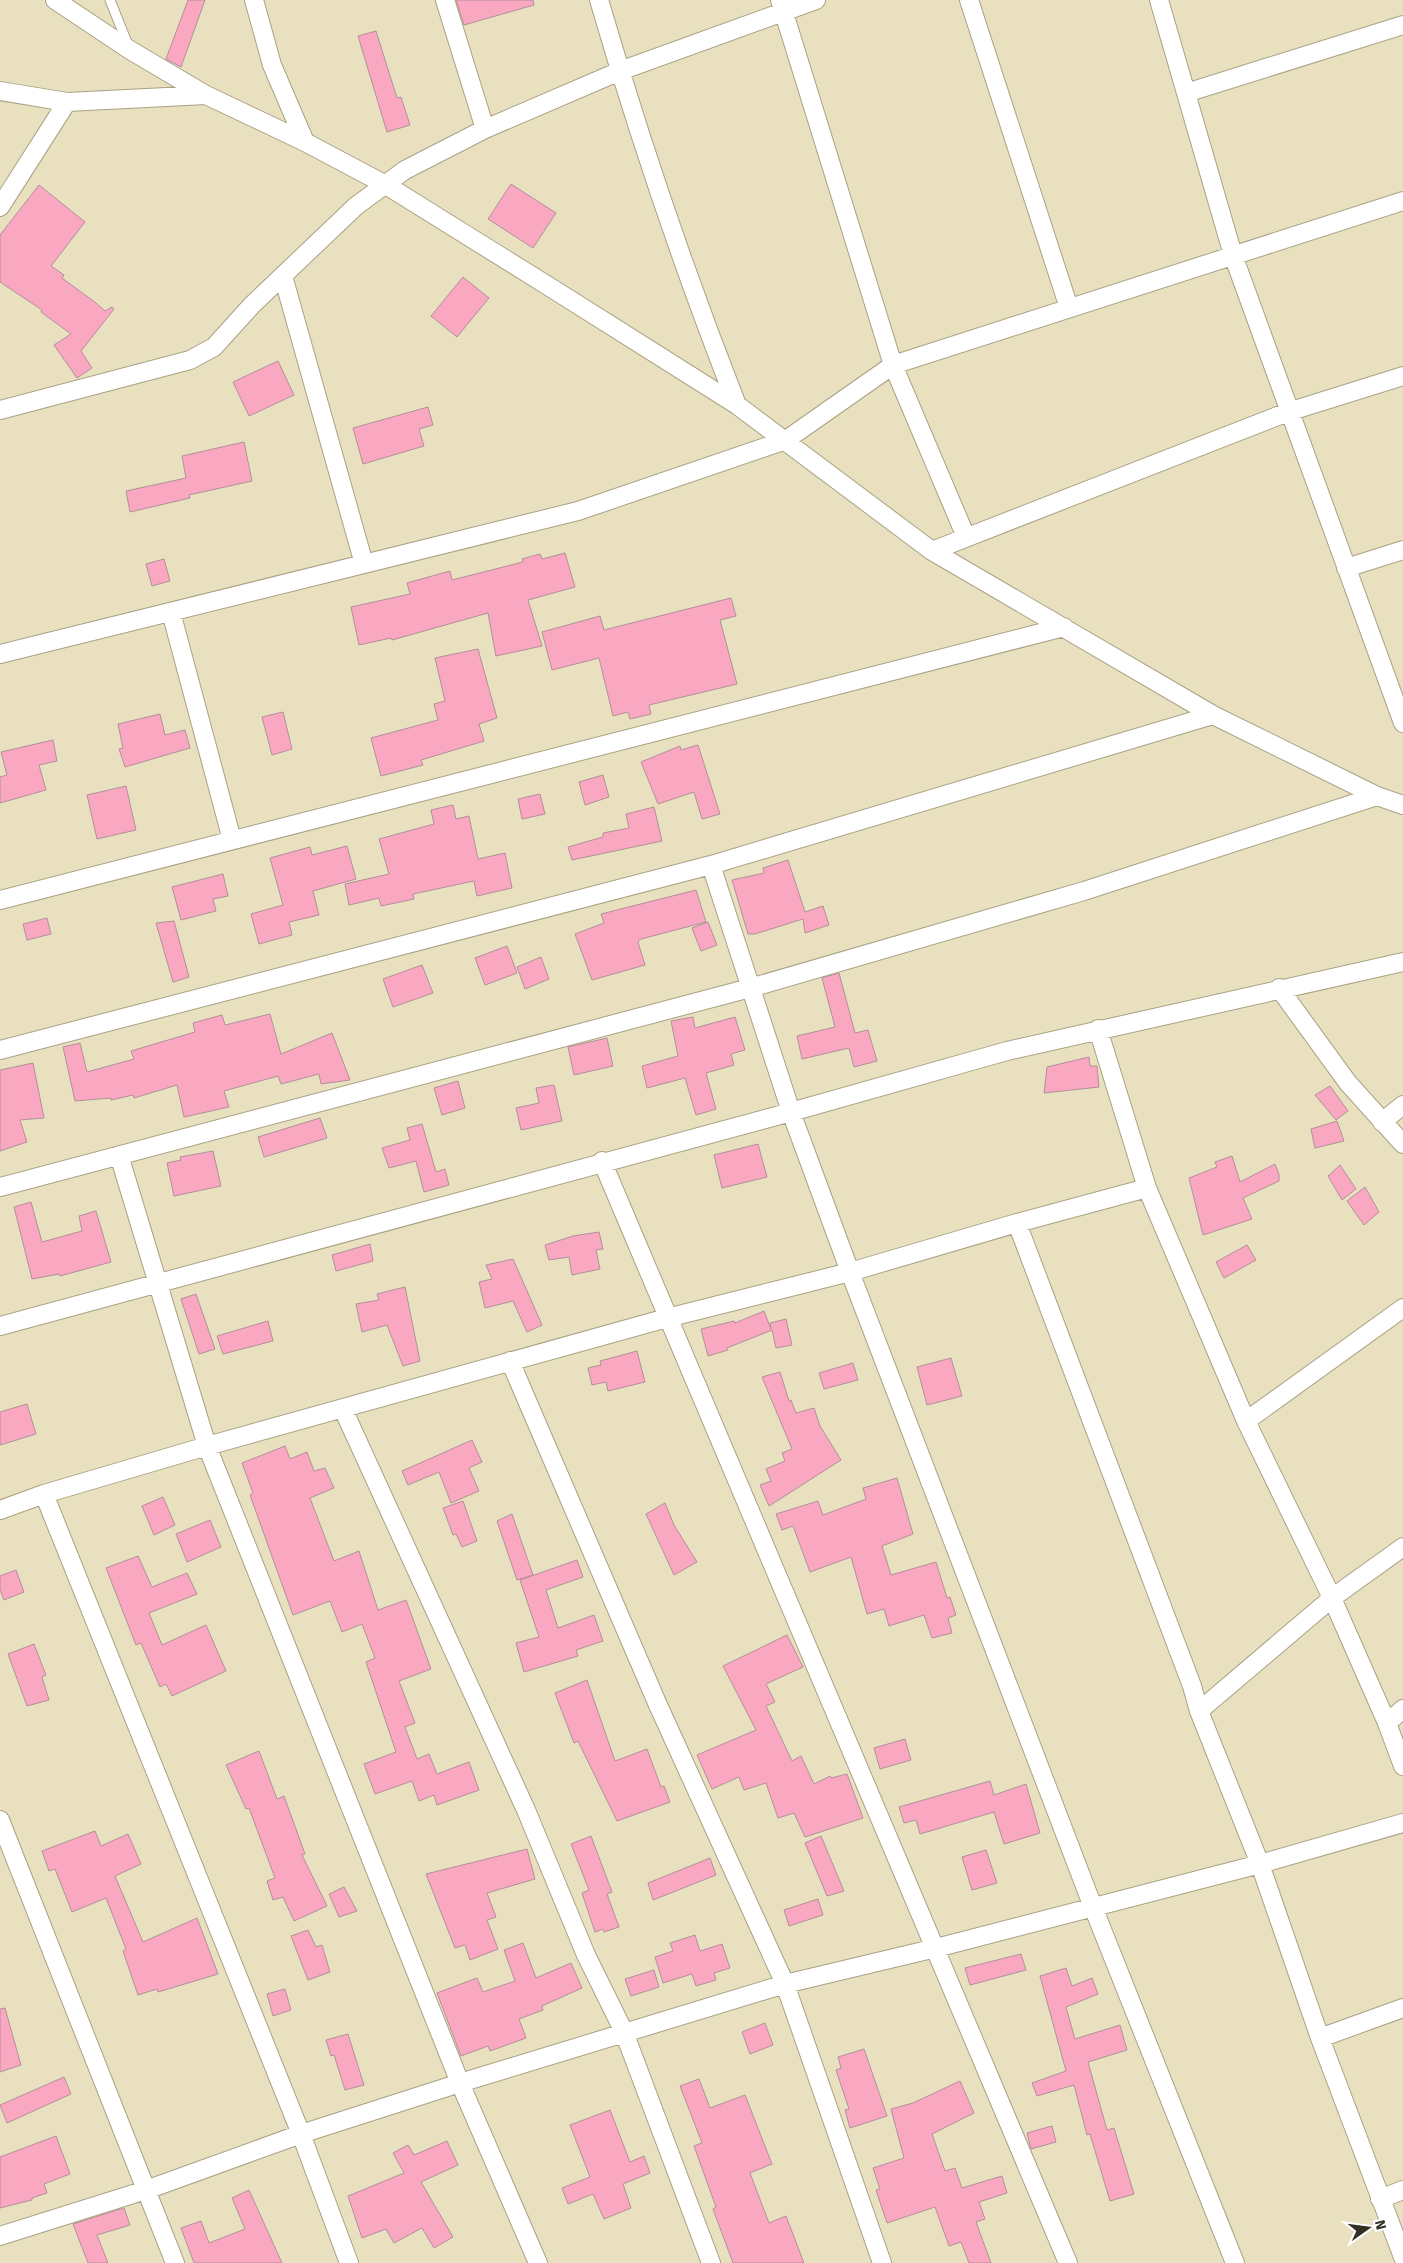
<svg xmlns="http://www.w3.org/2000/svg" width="1403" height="2263" viewBox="0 0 1403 2263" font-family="'Fira Sans',sans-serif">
  <rect width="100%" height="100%" fill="#e9e0c0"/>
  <!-- building -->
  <path fill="#faa7c2" stroke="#b19099" d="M 188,0 L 205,0 L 181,67 L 166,59 Z
    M 456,0 L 533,0 L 534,5 L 464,25 Z
    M 376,31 L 397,98 L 401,97 L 410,125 L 387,132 L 358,36 Z
    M 511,184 L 556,213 L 533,248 L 488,219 Z
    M 39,185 L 85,222 L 51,266 L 64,275 L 62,278 L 96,303 L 105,311 L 112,307 L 114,309 L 81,351 L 92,368 L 77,378 L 54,345 L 71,334 L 41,312 L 42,310 L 0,282 L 0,235 Z
    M 463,277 L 489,298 L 457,337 L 431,316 Z
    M 278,361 L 294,395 L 249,416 L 233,382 Z
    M 428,407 L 433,425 L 419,429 L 424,446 L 363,464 L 353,428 Z
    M 244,442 L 252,481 L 189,495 L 190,498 L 130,512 L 126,491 L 186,478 L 182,456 Z
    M 565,553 L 575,587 L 528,600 L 542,646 L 496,656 L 488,613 L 392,640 L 391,638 L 359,645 L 351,607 L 410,594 L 407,583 L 450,571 L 452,580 L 523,562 L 522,559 L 540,554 L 542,559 Z
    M 164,559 L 170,581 L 152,586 L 146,564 Z
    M 731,598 L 736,616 L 720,620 L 737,684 L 649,705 L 651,714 L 630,719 L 628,712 L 613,716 L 599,658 L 552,670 L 542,632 L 600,616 L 604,630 Z
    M 478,649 L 497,718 L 479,724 L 484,741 L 421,760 L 423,765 L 381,776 L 371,738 L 438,720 L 434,704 L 445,701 L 435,658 Z
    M 283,712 L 292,749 L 272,755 L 262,717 Z
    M 160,714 L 165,735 L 185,730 L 190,748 L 125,767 L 119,749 L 123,748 L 118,724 Z
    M 53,740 L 57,761 L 39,765 L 46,790 L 0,803 L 0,777 L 7,775 L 1,752 Z
    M 698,745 L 720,814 L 702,819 L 694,792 L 658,804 L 641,762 L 680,746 L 681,750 Z
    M 603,775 L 609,797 L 585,805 L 579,782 Z
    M 126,786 L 136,830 L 97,839 L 87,795 Z
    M 540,794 L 545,814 L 522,819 L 518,799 Z
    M 453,805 L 456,819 L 469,816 L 478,859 L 505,853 L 512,888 L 477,896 L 474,881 L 413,894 L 414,899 L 381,906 L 379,898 L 349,905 L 345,884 L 389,874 L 379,839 L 434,824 L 431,810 Z
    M 654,807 L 662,841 L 572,860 L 568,847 L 603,837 L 603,833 L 629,828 L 626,814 Z
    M 347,846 L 356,879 L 313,891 L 319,915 L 289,922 L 292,935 L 259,944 L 251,914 L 283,905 L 270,858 L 310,847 L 312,855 Z
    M 788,860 L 805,912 L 823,906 L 829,925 L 805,933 L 803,919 L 755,934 L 748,934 L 732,880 L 764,873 L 763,868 Z
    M 223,874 L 228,896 L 213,899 L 216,911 L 181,920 L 172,887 Z
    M 696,890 L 706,922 L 641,939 L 638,942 L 645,965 L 592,980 L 575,934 L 604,923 L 601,914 Z
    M 47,918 L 51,934 L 27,940 L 23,924 Z
    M 174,921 L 189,977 L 173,982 L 156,923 Z
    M 708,922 L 717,945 L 701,951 L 692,928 Z
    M 507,946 L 517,973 L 485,985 L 475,958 Z
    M 541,957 L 549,979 L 525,989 L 517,967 Z
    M 422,965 L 433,993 L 393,1007 L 383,979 Z
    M 839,973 L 855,1033 L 868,1030 L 877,1061 L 854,1067 L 849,1048 L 802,1059 L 797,1036 L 835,1027 L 822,978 Z
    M 270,1014 L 281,1054 L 332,1033 L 350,1080 L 321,1084 L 319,1074 L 281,1084 L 278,1076 L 224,1091 L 229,1107 L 184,1117 L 177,1085 L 134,1098 L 133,1095 L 111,1100 L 111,1098 L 75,1101 L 63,1047 L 80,1043 L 87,1072 L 134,1059 L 131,1051 L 195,1032 L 193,1023 L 222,1015 L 225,1025 Z
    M 693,1017 L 695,1028 L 735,1017 L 745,1050 L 731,1054 L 734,1065 L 706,1073 L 716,1109 L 696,1115 L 685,1078 L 647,1088 L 642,1066 L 678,1056 L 671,1021 Z
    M 607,1038 L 613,1066 L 574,1075 L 568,1047 Z
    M 1089,1057 L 1090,1066 L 1097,1066 L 1099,1087 L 1044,1093 L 1047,1067 Z
    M 33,1063 L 44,1118 L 20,1120 L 27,1142 L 0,1151 L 0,1070 Z
    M 458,1081 L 465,1108 L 442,1115 L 434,1088 Z
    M 554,1085 L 562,1121 L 521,1130 L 516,1108 L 539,1103 L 536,1088 Z
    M 1330,1086 L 1348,1111 L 1336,1120 L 1315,1095 Z
    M 320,1118 L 327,1138 L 264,1157 L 258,1137 Z
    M 1337,1121 L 1344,1141 L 1315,1148 L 1311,1129 Z
    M 422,1124 L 436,1172 L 445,1169 L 449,1185 L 424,1192 L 416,1161 L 389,1168 L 382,1148 L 410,1140 L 407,1128 Z
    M 758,1144 L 767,1177 L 722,1188 L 714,1155 Z
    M 213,1151 L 221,1186 L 174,1196 L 167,1163 L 181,1160 L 180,1157 Z
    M 1232,1156 L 1240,1182 L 1275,1164 L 1279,1174 L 1279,1181 L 1243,1198 L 1252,1219 L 1203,1235 L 1189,1178 L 1217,1167 L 1215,1162 Z
    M 1340,1165 L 1356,1189 L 1342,1200 L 1328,1176 Z
    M 1365,1187 L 1379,1212 L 1364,1225 L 1347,1201 Z
    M 31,1202 L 42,1242 L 82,1231 L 79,1216 L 96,1211 L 111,1262 L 60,1276 L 59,1274 L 32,1279 L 14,1207 Z
    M 599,1232 L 603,1249 L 596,1250 L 600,1269 L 572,1275 L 569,1257 L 549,1260 L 545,1245 L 573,1236 Z
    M 370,1244 L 373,1261 L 336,1271 L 332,1255 Z
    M 1247,1245 L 1256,1260 L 1224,1278 L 1216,1262 Z
    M 513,1259 L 542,1325 L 527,1332 L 513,1301 L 485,1308 L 479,1282 L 492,1279 L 486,1265 Z
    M 405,1287 L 420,1361 L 403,1366 L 387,1325 L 362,1332 L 356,1304 L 379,1300 L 377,1294 Z
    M 196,1294 L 215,1349 L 199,1354 L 181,1299 Z
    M 764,1311 L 771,1329 L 770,1323 L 786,1319 L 792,1345 L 776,1348 L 772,1330 L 727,1348 L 728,1350 L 708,1356 L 701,1329 L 734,1321 L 735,1323 Z
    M 268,1321 L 273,1341 L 223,1354 L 217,1336 Z
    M 637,1351 L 645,1382 L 608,1391 L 606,1382 L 592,1385 L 588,1368 L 601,1365 L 600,1361 Z
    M 951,1358 L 962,1396 L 927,1405 L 917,1367 Z
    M 853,1363 L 858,1380 L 824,1389 L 819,1373 Z
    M 780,1372 L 789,1401 L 791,1400 L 796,1413 L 814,1408 L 820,1426 L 841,1460 L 769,1506 L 760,1485 L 771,1481 L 766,1469 L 785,1461 L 782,1453 L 792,1449 L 762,1377 Z
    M 27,1404 L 36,1434 L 0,1445 L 0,1412 Z
    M 472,1440 L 482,1462 L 469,1468 L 479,1491 L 451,1503 L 439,1472 L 408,1485 L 402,1471 Z
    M 285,1446 L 290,1459 L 307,1452 L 314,1471 L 325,1468 L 334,1488 L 310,1498 L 334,1561 L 359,1551 L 378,1610 L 406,1600 L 431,1669 L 399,1681 L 415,1723 L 405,1727 L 417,1759 L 429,1754 L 437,1774 L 469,1762 L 479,1790 L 437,1805 L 434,1795 L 419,1801 L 412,1781 L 375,1794 L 364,1764 L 396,1752 L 366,1662 L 375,1658 L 362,1624 L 342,1632 L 330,1601 L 293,1615 L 250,1495 L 253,1493 L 242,1463 Z
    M 897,1478 L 913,1534 L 882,1546 L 891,1575 L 936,1562 L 947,1598 L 950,1597 L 956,1615 L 948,1618 L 952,1633 L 932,1638 L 924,1615 L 889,1626 L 884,1609 L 867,1614 L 851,1557 L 810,1572 L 793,1526 L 782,1530 L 776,1514 L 818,1501 L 823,1515 L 866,1499 L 863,1488 Z
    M 163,1497 L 175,1525 L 154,1535 L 142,1506 Z
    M 463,1501 L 477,1541 L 462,1547 L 456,1534 L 453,1535 L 443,1508 Z
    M 665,1503 L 674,1525 L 697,1562 L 674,1575 L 646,1514 Z
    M 512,1514 L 533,1575 L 517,1580 L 497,1521 Z
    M 210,1520 L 221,1547 L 187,1562 L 176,1534 Z
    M 138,1556 L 152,1587 L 187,1573 L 197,1594 L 149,1613 L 162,1645 L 206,1625 L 226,1671 L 172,1696 L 166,1684 L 160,1687 L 141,1643 L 136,1645 L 106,1568 Z
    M 577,1560 L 583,1577 L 546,1590 L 558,1628 L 594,1615 L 603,1641 L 576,1650 L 578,1656 L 524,1672 L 516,1643 L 539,1637 L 520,1580 Z
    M 16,1570 L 24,1592 L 4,1600 L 0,1590 L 0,1576 Z
    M 787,1635 L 803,1667 L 766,1684 L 775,1702 L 766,1706 L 792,1761 L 801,1756 L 814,1784 L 830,1776 L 831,1778 L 847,1774 L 863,1818 L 805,1837 L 794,1813 L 778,1818 L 766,1783 L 744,1790 L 739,1777 L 712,1789 L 697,1755 L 756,1730 L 723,1666 Z
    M 34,1644 L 46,1675 L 42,1677 L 49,1700 L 27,1706 L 8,1654 Z
    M 587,1680 L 615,1761 L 647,1749 L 661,1787 L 664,1786 L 670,1802 L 617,1821 L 578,1741 L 574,1743 L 555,1693 Z
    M 905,1739 L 911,1760 L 880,1769 L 874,1748 Z
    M 259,1751 L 277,1799 L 284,1796 L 305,1854 L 302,1855 L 327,1906 L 294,1921 L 283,1897 L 273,1900 L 267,1881 L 275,1878 L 249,1808 L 246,1809 L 226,1765 Z
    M 990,1781 L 994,1795 L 1026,1784 L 1040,1833 L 1004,1844 L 994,1812 L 920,1834 L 916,1820 L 904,1823 L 899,1807 Z
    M 95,1831 L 101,1846 L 128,1834 L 141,1864 L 115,1876 L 143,1942 L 197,1918 L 218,1974 L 158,1992 L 157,1989 L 138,1995 L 123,1951 L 126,1949 L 106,1898 L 72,1912 L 55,1869 L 49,1871 L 42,1851 Z
    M 591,1836 L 612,1892 L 607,1894 L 619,1927 L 604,1932 L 603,1929 L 595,1932 L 582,1893 L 589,1890 L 571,1844 Z
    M 821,1836 L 844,1891 L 827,1896 L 805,1843 Z
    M 527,1849 L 535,1879 L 487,1893 L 496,1917 L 487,1920 L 498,1949 L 470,1960 L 465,1945 L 455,1948 L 426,1874 Z
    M 986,1850 L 997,1883 L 972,1890 L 962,1857 Z
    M 710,1858 L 716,1875 L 653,1900 L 648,1883 Z
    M 344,1887 L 357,1911 L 339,1917 L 329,1894 Z
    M 818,1899 L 823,1915 L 789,1926 L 784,1910 Z
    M 308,1930 L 316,1947 L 322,1945 L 330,1972 L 308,1980 L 291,1936 Z
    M 695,1935 L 700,1951 L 722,1944 L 730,1968 L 714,1973 L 716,1980 L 696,1986 L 692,1974 L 663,1983 L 655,1957 L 673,1951 L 670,1943 Z
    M 523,1943 L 536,1978 L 571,1963 L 582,1988 L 542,2006 L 543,2010 L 519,2019 L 526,2038 L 490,2051 L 488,2046 L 461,2056 L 437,1993 L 477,1978 L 483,1992 L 515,1981 L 504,1950 Z
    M 1021,1954 L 1026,1970 L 970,1985 L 965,1968 Z
    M 1066,1968 L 1072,1986 L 1092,1978 L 1098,1994 L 1066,2007 L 1075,2039 L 1120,2025 L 1127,2050 L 1088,2062 L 1107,2130 L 1114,2128 L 1134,2194 L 1110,2201 L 1090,2134 L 1087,2135 L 1074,2085 L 1037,2096 L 1032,2083 L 1066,2071 L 1040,1976 Z
    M 654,1970 L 659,1987 L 631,1996 L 625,1979 Z
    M 285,1989 L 291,2010 L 273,2016 L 267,1994 Z
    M 5,2008 L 21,2065 L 0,2072 L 0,2009 Z
    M 765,2023 L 773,2045 L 750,2054 L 742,2032 Z
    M 348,2034 L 364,2085 L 345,2090 L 334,2055 L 331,2056 L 326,2040 Z
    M 864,2049 L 887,2116 L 850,2128 L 845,2110 L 849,2109 L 836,2070 L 841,2068 L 838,2057 Z
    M 64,2077 L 71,2094 L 7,2123 L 0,2105 Z
    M 699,2079 L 710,2108 L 745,2095 L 772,2164 L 750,2173 L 769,2223 L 786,2216 L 804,2263 L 733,2263 L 713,2209 L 716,2207 L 694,2146 L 702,2143 L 680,2086 Z
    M 960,2081 L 974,2113 L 932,2134 L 945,2171 L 955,2168 L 962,2188 L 1002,2176 L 1007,2193 L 979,2202 L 985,2219 L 976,2222 L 991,2263 L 969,2263 L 961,2242 L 949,2246 L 935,2207 L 887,2223 L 876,2190 L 880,2189 L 873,2168 L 904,2158 L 891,2109 L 913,2103 Z
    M 610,2110 L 630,2162 L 644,2156 L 650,2173 L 623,2184 L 631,2208 L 604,2219 L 593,2194 L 568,2204 L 562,2188 L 590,2177 L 570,2125 Z
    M 1052,2126 L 1056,2142 L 1031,2149 L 1027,2133 Z
    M 56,2136 L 70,2174 L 44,2184 L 47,2193 L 32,2198 L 32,2200 L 0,2208 L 0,2157 Z
    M 447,2141 L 458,2165 L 421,2182 L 453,2237 L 434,2248 L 422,2228 L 394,2243 L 386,2229 L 362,2238 L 348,2196 L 404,2173 L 393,2153 L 408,2145 L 414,2155 Z
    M 249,2190 L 282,2263 L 194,2263 L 181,2228 L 201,2221 L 209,2243 L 245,2229 L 232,2198 Z
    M 124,2208 L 130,2225 L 97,2235 L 108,2263 L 88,2263 L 73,2224 Z"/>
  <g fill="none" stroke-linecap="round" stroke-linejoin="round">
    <defs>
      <path id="lane" d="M 110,0 L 128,45"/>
      <path id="street" d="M 55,0 L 130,50 L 206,95 L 305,142 L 386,185 L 553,289 L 737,405 L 932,551 L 1213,715 L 1377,796 L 1403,805
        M 254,0 L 272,65 L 305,142
        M 445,0 L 485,129
        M 599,0 C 639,137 685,273 737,405
        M 780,0 L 893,365 L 966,537
        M 969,0 L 1069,308
        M 1159,0 L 1233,255 L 1403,723
        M 0,91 L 67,102 L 206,95
        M 1186,93 L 1403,25
        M 0,207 L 67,102
        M 283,276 L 364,564
        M 0,410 L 190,360 L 214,347 L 252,305 L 356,206 L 405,170 L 485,129 L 620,71 L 816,0
        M 932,551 L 1288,412 L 1403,376
        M 1346,568 L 1403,550
        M 171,612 L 232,840
        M 0,654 L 578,511 L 786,440 L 893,365 L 1403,201
        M 711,865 L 791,1112 L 850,1272 L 1093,1907 L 1235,2263
        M 0,900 L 1064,627
        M 1279,988 L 1348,1083 L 1403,1144
        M 1098,1029 L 1147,1188 L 1246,1421 L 1332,1598 L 1387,1723 L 1403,1766
        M 0,1050 L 711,865 L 1213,715
        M 1382,1122 L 1403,1105
        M 119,1155 L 207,1446 L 460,2083 L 538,2263
        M 602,1161 L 1068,2263
        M 0,1187 L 750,988 L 1084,891 L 1377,796
        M 1017,1223 L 1147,1188
        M 0,1326 L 791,1112 L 1007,1051 L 1403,962
        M 510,1361 L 658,1705 L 785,1984 L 882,2263
        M 343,1409 L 526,1810 L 586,1955 L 624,2032 L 711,2263
        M 1246,1421 L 1403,1308
        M 44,1494 L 301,2134 L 349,2263
        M 0,1510 L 44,1494 L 207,1446 L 667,1318 L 850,1272 L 1017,1223 L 1192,1686 L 1199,1711 L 1260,1864 L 1320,2038 L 1403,2257
        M 1199,1711 L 1332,1598 L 1403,1547
        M 1387,1723 L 1403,1709
        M 0,1820 L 175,2263
        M 1320,2038 L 1403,2008
        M 1380,2199 L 1403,2190
        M 0,2236 L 146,2190 L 301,2134 L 460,2083 L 785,1984 L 936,1948 L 1260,1864 L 1403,1823"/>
    </defs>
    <!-- lane casing -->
    <use href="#lane" stroke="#aaa183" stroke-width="11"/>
    <!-- street casing -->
    <use href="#street" stroke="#aaa183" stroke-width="20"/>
    <!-- lane -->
    <use href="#lane" stroke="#fff" stroke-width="9"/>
    <!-- street -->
    <use href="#street" stroke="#fff" stroke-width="18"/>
  </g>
  <!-- north arrow -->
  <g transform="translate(1368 2228) rotate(76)" stroke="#ffffff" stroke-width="4" paint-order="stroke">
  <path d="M0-4L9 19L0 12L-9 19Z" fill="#312e22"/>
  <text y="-8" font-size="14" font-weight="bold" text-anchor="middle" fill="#312e22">N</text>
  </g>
</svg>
